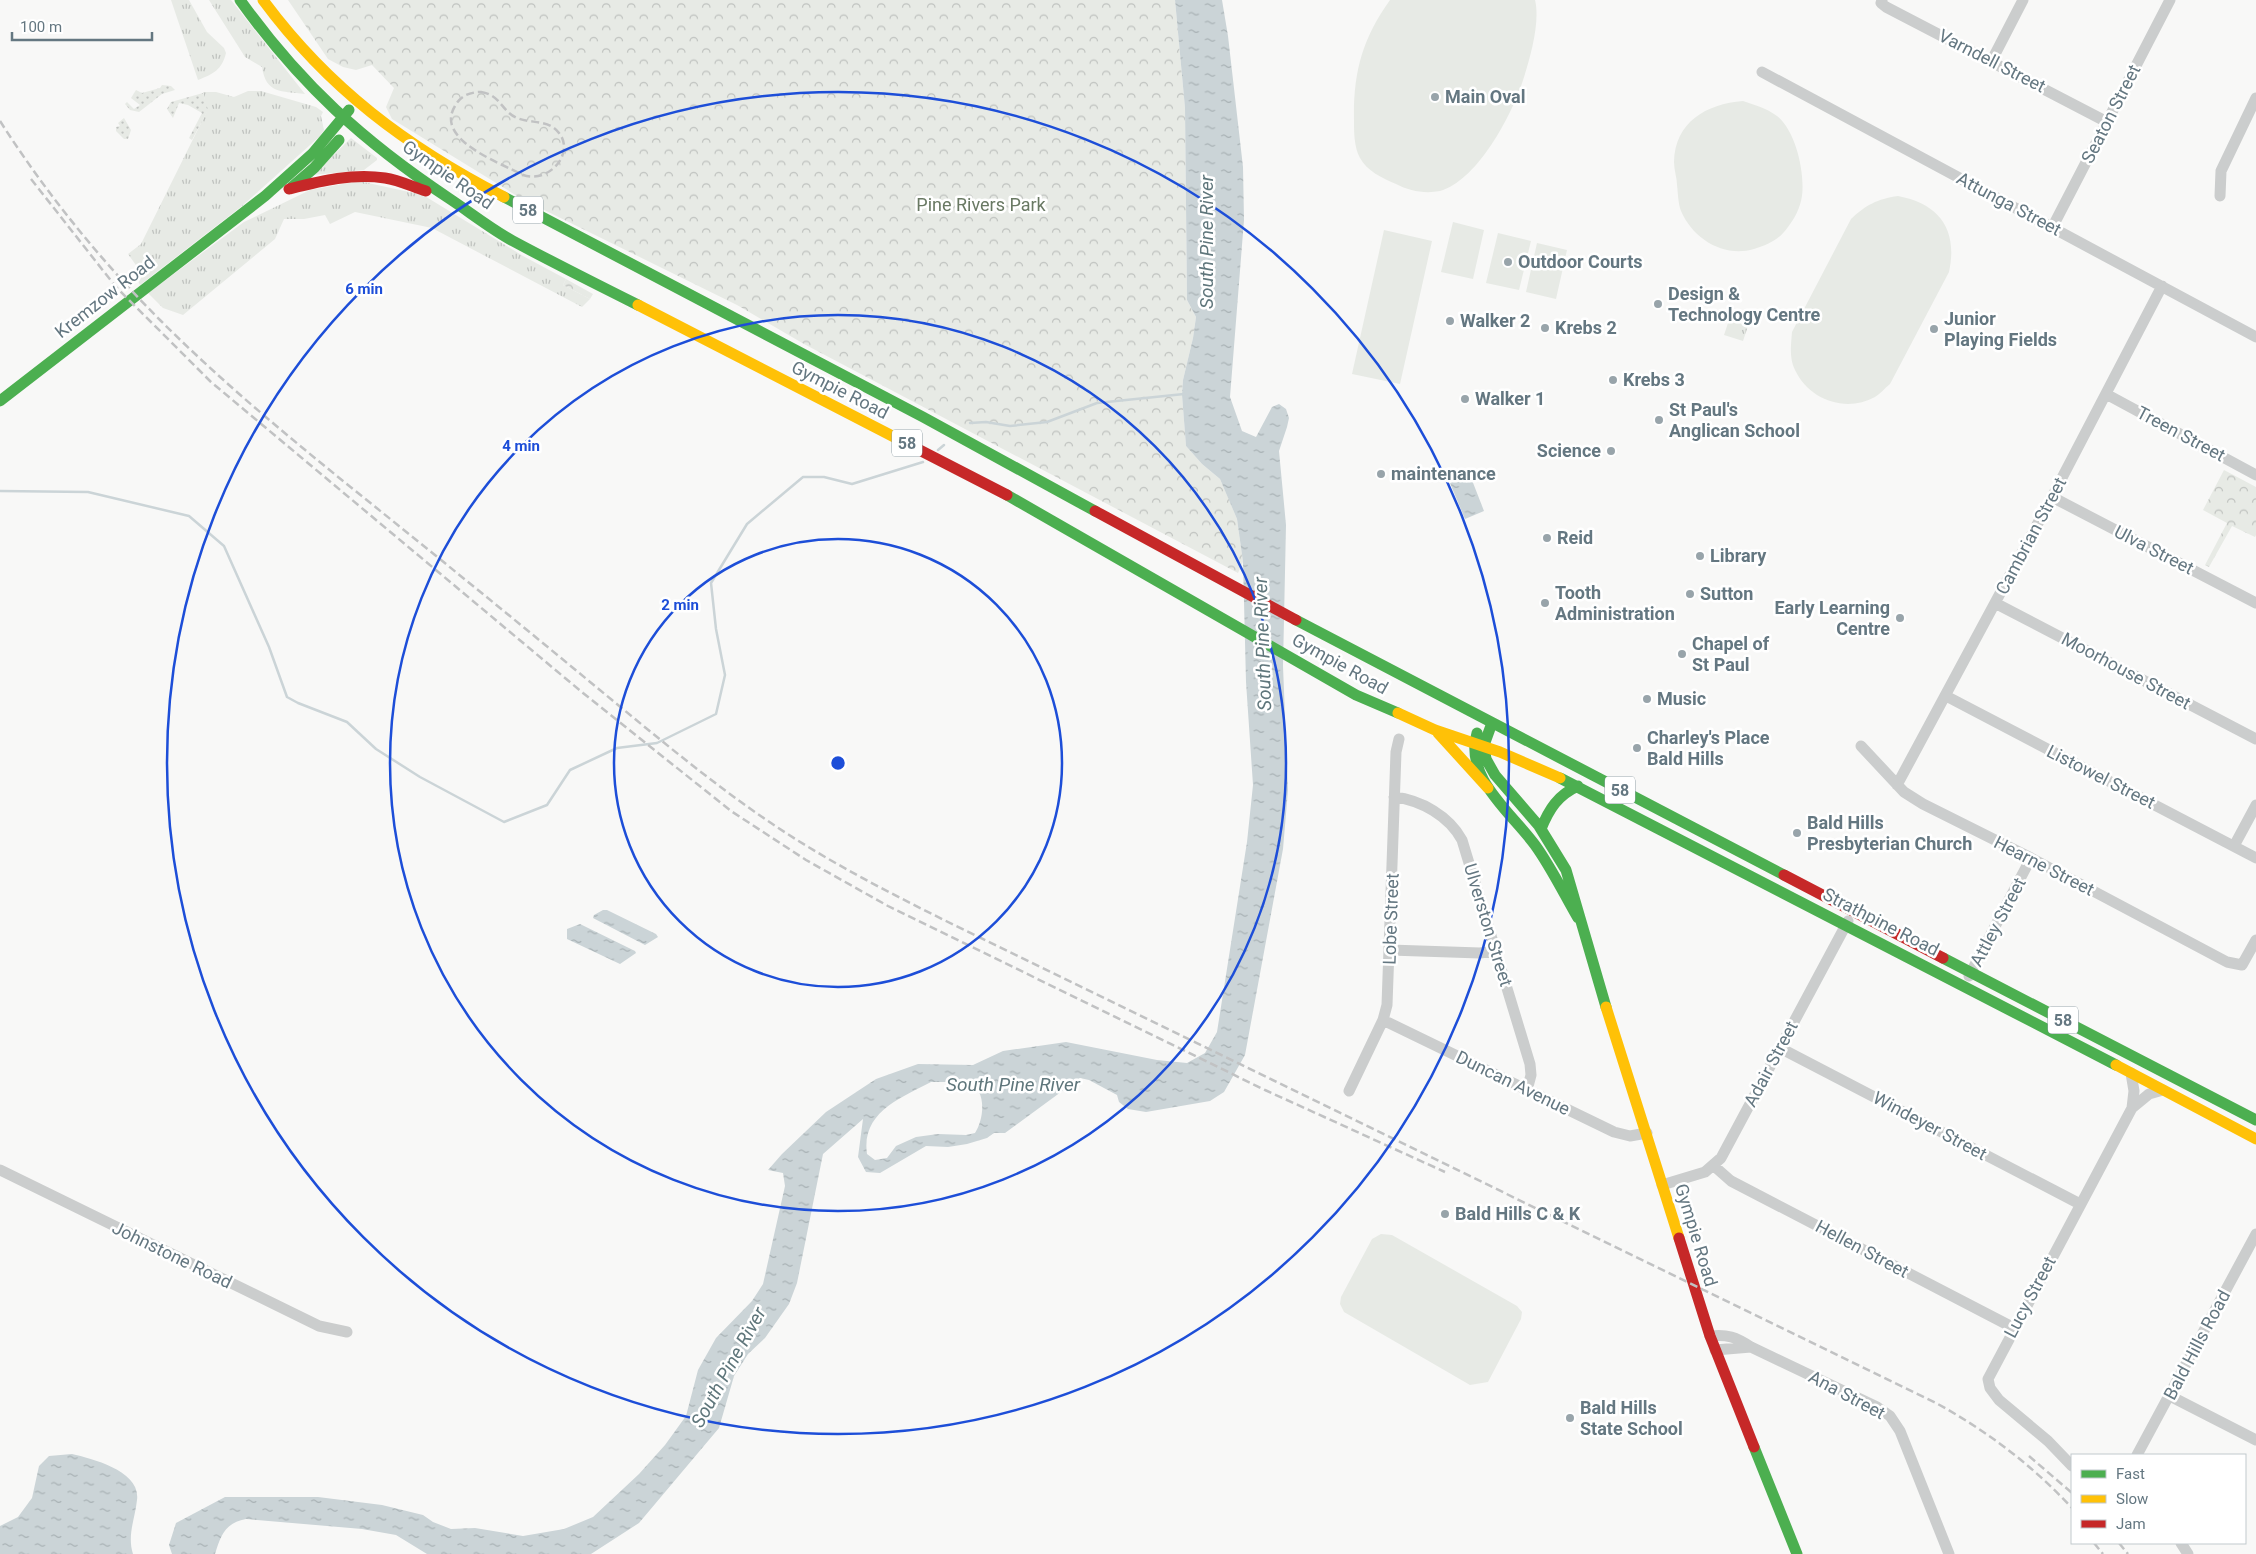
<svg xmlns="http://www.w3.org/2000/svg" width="2256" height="1554" viewBox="0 0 2256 1554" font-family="Roboto,sans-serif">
  <defs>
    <pattern id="grass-tufts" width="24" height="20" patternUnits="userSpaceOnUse" patternTransform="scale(1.25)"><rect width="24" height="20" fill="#e7eae5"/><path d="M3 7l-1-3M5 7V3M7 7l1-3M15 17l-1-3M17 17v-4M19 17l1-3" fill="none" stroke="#bfc2bf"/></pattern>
    <pattern id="forest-crowns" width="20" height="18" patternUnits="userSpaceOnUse" patternTransform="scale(1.25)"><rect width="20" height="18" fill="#e7eae5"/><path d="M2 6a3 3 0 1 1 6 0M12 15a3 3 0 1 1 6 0" fill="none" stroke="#bfc2bf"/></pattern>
    <pattern id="garden-dots" width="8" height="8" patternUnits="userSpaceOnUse" patternTransform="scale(1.25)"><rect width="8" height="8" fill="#e7eae5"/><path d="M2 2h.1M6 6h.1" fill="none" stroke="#bfc2bf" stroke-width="1.8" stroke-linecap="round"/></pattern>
    <pattern id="water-ripples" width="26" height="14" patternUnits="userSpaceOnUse" patternTransform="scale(1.25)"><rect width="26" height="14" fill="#cbd4d7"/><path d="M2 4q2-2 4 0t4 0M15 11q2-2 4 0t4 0" fill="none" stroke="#a8b1b4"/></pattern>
  </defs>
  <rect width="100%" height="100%" fill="#f8f8f7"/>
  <!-- grass -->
  <path fill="url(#grass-tufts)" d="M 171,0 L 189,0 L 207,32 L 224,48 L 226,53 C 222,70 213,74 198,80 Z
    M 209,0 L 231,0 L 305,94 C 281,91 266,94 262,67 L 245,57 Z
    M 248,91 L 261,91 L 316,107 L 323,112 L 321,116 L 324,130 L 319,137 L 242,206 L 140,285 L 138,281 L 138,268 L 128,254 L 141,244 L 207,111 L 203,92 L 216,92 L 234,97 Z
    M 351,138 L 377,158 L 377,160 L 364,170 L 313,175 Z
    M 359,181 L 423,195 L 523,256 L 566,279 L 563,285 L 590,299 L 582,307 L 432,228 L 355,212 L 330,224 L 325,215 L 304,219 L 284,219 L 275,239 L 183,315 L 163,308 L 148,293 L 244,222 L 310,190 Z
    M 1729,320 L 1748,326 L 1743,341 L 1724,335 Z"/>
  <!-- forest -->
  <path fill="url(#forest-crowns)" d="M 288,0 L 1175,0 L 1185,108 L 1187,300 L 1196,317 L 1193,338 L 1183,380 L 1182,395 L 1186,446 L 1202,464 L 1220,479 L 1227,495 L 1237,519 L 1243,562 L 1238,573 L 804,344 L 737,305 L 522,199 L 392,119 L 386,107 L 394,88 L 372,65 L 356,70 L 343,67 L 328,59 Z
    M 566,279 L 593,294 L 590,299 L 563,285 Z
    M 2224,470 L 2256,487 L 2256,535 L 2255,537 L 2232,526 L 2209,567 L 2205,565 L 2227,523 L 2203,510 Z"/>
  <!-- garden -->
  <path fill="url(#garden-dots)" d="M 162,85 L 171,86 L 175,90 L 162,94 L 139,112 L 130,110 L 125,104 L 127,102 L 134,109 L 140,105 L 131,98 L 136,90 L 142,93 L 160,88 Z
    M 203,93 L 208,110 L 192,140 L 189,138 L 202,113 L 188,105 L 179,103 L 173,118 L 167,109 L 171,102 Z
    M 124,118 L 131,130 L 128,139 L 124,139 L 116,131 L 116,127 L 120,126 L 118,123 Z"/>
  <!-- pitch -->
  <path fill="#e7eae5" d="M 1390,0 L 1535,0 C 1541,24 1528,66 1520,89 C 1508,121 1476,181 1440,191 C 1425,194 1409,191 1396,184 C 1382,178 1367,171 1360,158 C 1354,147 1354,132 1354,121 C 1353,73 1362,39 1390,0 Z
    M 1743,101 C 1755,105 1766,108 1777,116 C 1796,131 1805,173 1802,196 C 1800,208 1795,218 1788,227 C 1780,239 1768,245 1754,249 C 1724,258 1693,239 1681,211 C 1678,203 1678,193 1677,185 C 1677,178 1674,170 1674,162 C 1675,122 1706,104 1743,101 Z
    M 1898,196 C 1940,204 1958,230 1949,272 L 1890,384 C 1885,388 1880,394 1875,397 C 1846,413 1809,400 1795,370 C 1789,358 1791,345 1792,332 L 1851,219 C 1866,205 1877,199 1898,196 Z
    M 1453,222 L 1484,230 L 1473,279 L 1441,272 Z
    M 1384,230 L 1432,241 L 1400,384 L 1352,374 Z
    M 1498,233 L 1531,241 L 1519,290 L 1486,283 Z
    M 1537,243 L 1567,250 L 1556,299 L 1526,292 Z
    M 1381,1234 L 1392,1235 L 1517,1306 L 1522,1312 L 1521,1319 L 1488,1382 L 1470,1385 L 1344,1312 L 1340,1304 L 1341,1297 L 1372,1239 Z"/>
  <!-- water -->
  <path fill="url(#water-ripples)" fill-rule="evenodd" d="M 1175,0 L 1222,0 L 1228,36 L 1243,167 L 1244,220 L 1230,397 L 1242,431 L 1256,437 L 1272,407 L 1279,404 L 1286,409 L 1289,418 L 1287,427 L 1279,451 L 1286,525 L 1283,666 L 1288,790 L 1283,849 L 1245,1055 L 1224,1092 L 1210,1101 L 1146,1112 L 1128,1109 L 1119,1102 L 1117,1095 L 1089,1080 L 1080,1078 L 1005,1133 L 994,1133 L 987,1138 L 967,1144 L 948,1147 L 926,1146 L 880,1173 L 866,1172 L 858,1157 L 863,1119 L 823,1154 L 797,1283 L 789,1304 L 765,1338 L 748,1354 L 734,1376 L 719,1428 L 639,1523 L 591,1554 L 427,1554 L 396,1535 L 362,1529 L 246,1519 C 225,1523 221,1535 215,1554 L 172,1554 L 169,1545 L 176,1523 L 225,1497 L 318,1497 L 382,1505 L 423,1515 L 433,1522 L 451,1529 L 475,1528 L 523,1536 L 564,1529 L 593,1517 L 639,1474 L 665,1445 L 686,1416 L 698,1370 L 716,1338 L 752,1301 L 763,1284 L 785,1186 L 783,1173 L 768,1170 L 782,1154 L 826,1112 L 876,1079 L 918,1064 L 973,1065 L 1003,1051 L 1066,1042 L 1157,1060 L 1187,1063 L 1205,1053 L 1217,1032 L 1247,842 L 1253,785 L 1246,682 L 1243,562 L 1237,519 L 1220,479 L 1202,464 L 1186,446 L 1182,395 L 1183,380 L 1193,338 L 1196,317 L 1187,300 L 1185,108 ZM 931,1082 L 954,1082 L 979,1092 C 985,1104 982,1122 975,1133 L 966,1135 L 938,1134 L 916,1137 L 896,1146 L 887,1158 L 875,1160 L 867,1154 C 861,1112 901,1098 931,1082 Z
    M 1470,475 L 1484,511 L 1465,519 L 1450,483 Z
    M 603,910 L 607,910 L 656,934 L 658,937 L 645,945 L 593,918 L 594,915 Z
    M 580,924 L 635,951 L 636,953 L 620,964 L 567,939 L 567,929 Z
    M 72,1454 C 93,1459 141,1471 137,1500 C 135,1519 127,1535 133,1554 L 0,1554 L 0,1526 L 18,1517 L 32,1498 L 39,1466 L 49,1456 Z"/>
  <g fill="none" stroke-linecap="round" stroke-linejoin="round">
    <!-- stream -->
    <path stroke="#cbd4d7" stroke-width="2.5" d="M 970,423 L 986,422 L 1010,426 L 1047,422 L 1097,403 L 1184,394
      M 938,450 L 944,445
      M 0,491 L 88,492 L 189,516 L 224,546 L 269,647 L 287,697 L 298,703 L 347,722 L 376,749 L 420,777 L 504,822 L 547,805 L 570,770 L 617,748 L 657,743 L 716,714 L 725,675 L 716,629 L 711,583 L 747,524 L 803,477 L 824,477 L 852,484 L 923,462"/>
    <!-- street -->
    <path stroke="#cbcdcd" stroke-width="11" d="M 1882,0 L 1881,3 L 1886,7 L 2107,122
      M 1992,60 L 2023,0
      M 1762,72 L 2256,337
      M 2220,196 L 2221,171 L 2256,98
      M 2052,228 L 2170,0
      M 2106,394 L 2256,475
      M 2052,497 L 2256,603
      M 1995,603 L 2256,739
      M 1946,696 L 2256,858
      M 1861,746 L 1904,792 L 1923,804 L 2031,858 L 2227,962 L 2242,965 L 2256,940
      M 1897,785 L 2052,497 L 2162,286
      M 1394,797 C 1421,800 1449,816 1462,840 L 1530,1064 L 1531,1075 L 1527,1090
      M 2234,846 L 2256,805
      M 1390,950 L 1480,953 L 1496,951
      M 1969,976 L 2031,858
      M 1383,1020 L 1614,1132 L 1630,1136 L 1647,1133
      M 1780,1048 L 2080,1204
      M 1349,1091 L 1383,1020 L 1387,1005 L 1396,752 L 1399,739
      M 2132,1108 L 2149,1094 L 2163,1090
      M 1714,1166 L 1731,1181 L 2014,1328
      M 0,1170 L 319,1326 L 347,1332
      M 1662,1185 L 1705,1172 L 1721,1158 L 1848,921
      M 1710,1336 C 1727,1334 1736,1337 1751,1347 L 1877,1407 L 1890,1416 L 1900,1431 L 1949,1554
      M 1715,1350 L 1751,1347
      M 2170,1396 L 2256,1440
      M 2137,1455 L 2256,1234
      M 2072,1466 L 2048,1441 L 1999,1400 L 1990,1388 L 1988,1379 L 2132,1108 L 2134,1091 L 2131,1073
      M 2181,1543 L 2188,1554"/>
    <!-- fast -->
    <path stroke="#4caf50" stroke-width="11" d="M 240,0 C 300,84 364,142 450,199 C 471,213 491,229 513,241 C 554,263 596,284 638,305
      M 292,187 L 314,168 L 339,140
      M 504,197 L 923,417 L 1095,511
      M 0,401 L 265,196 L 313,153 L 349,110
      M 1007,495 L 1356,695 L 1398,713
      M 1296,620 L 1784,875
      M 1492,723 L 1484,745 L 1486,759 L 1495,775 L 1539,826 L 1566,870 L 1606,1007
      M 1477,733 C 1464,778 1511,812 1535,845 C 1551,867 1564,894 1578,918
      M 1560,778 L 2116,1065
      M 1541,829 C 1549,809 1558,795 1578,786
      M 1943,958 L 2256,1120
      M 1754,1447 L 1797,1554"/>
    <!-- slow -->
    <path stroke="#ffc107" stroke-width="11" d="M 263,0 C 328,88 407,147 504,197
      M 638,305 L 902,441
      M 1398,713 L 1435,730 L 1500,752 L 1560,778
      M 1438,733 L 1488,788
      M 1606,1007 L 1679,1238
      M 2116,1065 L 2256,1139"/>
    <!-- jam -->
    <path stroke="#c62828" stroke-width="11" d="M 289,189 C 321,181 352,173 385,178 C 399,180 413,187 426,191
      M 902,441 L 1007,495
      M 1095,511 L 1296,620
      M 1784,875 L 1943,958
      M 1679,1238 L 1710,1336 L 1754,1447"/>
    <!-- rail -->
    <path stroke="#c1c2c3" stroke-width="2.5" stroke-dasharray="8 4" stroke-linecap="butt" d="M 481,92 C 501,95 501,111 517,118 C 531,124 549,119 559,133 C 575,152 550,184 523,175 C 501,163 434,140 455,106 C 460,96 470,92 481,92 Z
      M 0,121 C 46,193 100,260 161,321 C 252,412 357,491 457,573 C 509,615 561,658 612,700 C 664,743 716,786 771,823 C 827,861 886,891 946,921 L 1936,1403 C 1987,1431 2032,1465 2072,1508
      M 31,179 L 116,287 L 211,382 L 583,693 L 731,811 L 806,860 L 888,906 L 1265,1090 L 1445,1172
      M 2029,1456 L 2072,1493
      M 2094,1543 L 2103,1554
      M 2119,1543 L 2128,1554"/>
  </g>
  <!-- distance rings -->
  <g fill="none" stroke="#1d4ed8" stroke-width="2.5">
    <circle cx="838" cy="763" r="224"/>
    <circle cx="838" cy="763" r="448"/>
    <circle cx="838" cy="763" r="671"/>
  </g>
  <!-- markers -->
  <g fill="#98a4aa" stroke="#fff" stroke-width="2">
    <circle cx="1435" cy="97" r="5"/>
    <circle cx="1508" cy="262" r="5"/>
    <circle cx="1658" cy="304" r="5"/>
    <circle cx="1450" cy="321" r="5"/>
    <circle cx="1545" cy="328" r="5"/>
    <circle cx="1934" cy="329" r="5"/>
    <circle cx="1613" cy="380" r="5"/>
    <circle cx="1465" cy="399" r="5"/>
    <circle cx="1659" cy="420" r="5"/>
    <circle cx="1611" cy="451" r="5"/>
    <circle cx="1381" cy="474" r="5"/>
    <circle cx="1547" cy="538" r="5"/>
    <circle cx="1700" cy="556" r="5"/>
    <circle cx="1690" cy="594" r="5"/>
    <circle cx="1545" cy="603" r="5"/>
    <circle cx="1900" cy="618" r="5"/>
    <circle cx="1682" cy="654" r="5"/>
    <circle cx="1647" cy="699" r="5"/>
    <circle cx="1637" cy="748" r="5"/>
    <circle cx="1797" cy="833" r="5"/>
    <circle cx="1445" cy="1214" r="5"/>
    <circle cx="1570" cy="1418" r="5"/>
  </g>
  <g text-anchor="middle" stroke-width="5" stroke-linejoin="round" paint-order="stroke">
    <!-- shield labels -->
    <g fill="#fff" stroke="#92a0a7" stroke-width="1">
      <rect x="513" y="196.5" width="30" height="27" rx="4"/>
      <rect x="892" y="429.5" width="30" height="27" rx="4"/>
      <rect x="1605" y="776.5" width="30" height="27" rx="4"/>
      <rect x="2048" y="1006.5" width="30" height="27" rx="4"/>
    </g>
    <g font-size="16" font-weight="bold" fill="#647781">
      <text x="528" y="216">58</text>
      <text x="907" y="449">58</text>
      <text x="1620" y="796">58</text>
      <text x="2063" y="1026">58</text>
    </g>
    <!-- street labels -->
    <g font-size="18" fill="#647781" stroke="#fff">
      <text transform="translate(1992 61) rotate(27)" y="6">Varndell Street</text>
      <text transform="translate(2111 114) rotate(-63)" y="6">Seaton Street</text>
      <text transform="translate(448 175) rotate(35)" y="6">Gympie Road</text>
      <text transform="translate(2009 204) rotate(28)" y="6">Attunga Street</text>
      <text transform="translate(105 297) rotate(-38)" y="6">Kremzow Road</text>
      <text transform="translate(840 390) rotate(27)" y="6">Gympie Road</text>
      <text transform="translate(2181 434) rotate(28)" y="6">Treen Street</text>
      <text transform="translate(2031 536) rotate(-62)" y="6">Cambrian Street</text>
      <text transform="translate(2154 550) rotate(27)" y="6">Ulva Street</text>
      <text transform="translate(1340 664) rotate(29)" y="6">Gympie Road</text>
      <text transform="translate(2126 671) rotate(28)" y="6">Moorhouse Street</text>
      <text transform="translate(2101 777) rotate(27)" y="6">Listowel Street</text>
      <text transform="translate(2044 866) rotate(27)" y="6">Hearne Street</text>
      <text transform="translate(1391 919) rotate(-88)" y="6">Lobe Street</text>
      <text transform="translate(1881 922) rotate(27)" y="6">Strathpine Road</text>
      <text transform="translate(1998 922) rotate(-62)" y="6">Attley Street</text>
      <text transform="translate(1488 925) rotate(73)" y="6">Ulverston Street</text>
      <text transform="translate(1771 1064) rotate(-62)" y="6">Adair Street</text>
      <text transform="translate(1513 1083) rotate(26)" y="6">Duncan Avenue</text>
      <text transform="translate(1930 1126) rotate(28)" y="6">Windeyer Street</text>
      <text transform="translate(1696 1235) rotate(73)" y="6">Gympie Road</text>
      <text transform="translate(1862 1249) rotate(28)" y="6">Hellen Street</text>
      <text transform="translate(172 1255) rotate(26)" y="6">Johnstone Road</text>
      <text transform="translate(2030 1297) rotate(-62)" y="6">Lucy Street</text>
      <text transform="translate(2197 1345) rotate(-62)" y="6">Bald Hills Road</text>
      <text transform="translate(1847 1395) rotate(28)" y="6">Ana Street</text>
    </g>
    <!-- poi labels -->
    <g font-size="18" font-weight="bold" fill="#647781" stroke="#fff" text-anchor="start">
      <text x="1445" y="103">Main Oval</text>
      <text x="1518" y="268">Outdoor Courts</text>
      <text x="1668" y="300">Design &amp;<tspan x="1668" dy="21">Technology Centre</tspan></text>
      <text x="1944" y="325">Junior<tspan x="1944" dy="21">Playing Fields</tspan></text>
      <text x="1460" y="327">Walker 2</text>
      <text x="1555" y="334">Krebs 2</text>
      <text x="1623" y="386">Krebs 3</text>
      <text x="1475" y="405">Walker 1</text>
      <text x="1669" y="416">St Paul's<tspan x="1669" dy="21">Anglican School</tspan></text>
      <text x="1601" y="457" text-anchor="end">Science</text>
      <text x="1391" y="480">maintenance</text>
      <text x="1557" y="544">Reid</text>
      <text x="1710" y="562">Library</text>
      <text x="1555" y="599">Tooth<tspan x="1555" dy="21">Administration</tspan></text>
      <text x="1700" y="600">Sutton</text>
      <text x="1890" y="614" text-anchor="end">Early Learning<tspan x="1890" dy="21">Centre</tspan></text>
      <text x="1692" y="650">Chapel of<tspan x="1692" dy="21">St Paul</tspan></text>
      <text x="1657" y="705">Music</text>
      <text x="1647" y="744">Charley's Place<tspan x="1647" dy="21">Bald Hills</tspan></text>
      <text x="1807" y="829">Bald Hills<tspan x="1807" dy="21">Presbyterian Church</tspan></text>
      <text x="1455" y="1220">Bald Hills C &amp; K</text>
      <text x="1580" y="1414">Bald Hills<tspan x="1580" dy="21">State School</tspan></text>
    </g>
    <!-- park labels -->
    <g font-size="18" fill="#697963" stroke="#fff">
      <text x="981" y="211">Pine Rivers Park</text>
    </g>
    <!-- water labels -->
    <g font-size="19" font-style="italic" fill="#5f767b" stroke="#fff">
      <text transform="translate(1206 242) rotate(-90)" y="7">South Pine River</text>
      <text transform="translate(1262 644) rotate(-92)" y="7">South Pine River</text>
      <text x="1013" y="1091">South Pine River</text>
      <text transform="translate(728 1367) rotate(-61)" y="7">South Pine River</text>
    </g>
  </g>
  <circle cx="838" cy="763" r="8" fill="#1d4ed8" stroke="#fff" stroke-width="2.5"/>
  <g font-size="15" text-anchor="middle" font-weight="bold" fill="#1d4ed8" stroke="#fff" stroke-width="5" stroke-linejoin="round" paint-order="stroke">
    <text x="364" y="294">6 min</text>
    <text x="521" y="451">4 min</text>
    <text x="680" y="610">2 min</text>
  </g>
  <!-- legend -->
  <rect x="2071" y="1454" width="175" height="90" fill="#ffffff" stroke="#c1c9cd"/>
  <rect x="2081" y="1470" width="25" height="8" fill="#4caf50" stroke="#c1c9cd"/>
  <text x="2116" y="1479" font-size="15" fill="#647781">Fast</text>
  <rect x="2081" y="1495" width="25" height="8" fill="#ffc107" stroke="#c1c9cd"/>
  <text x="2116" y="1504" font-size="15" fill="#647781">Slow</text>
  <rect x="2081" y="1520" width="25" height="8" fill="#c62828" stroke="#c1c9cd"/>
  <text x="2116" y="1529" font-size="15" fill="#647781">Jam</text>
  <!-- scale -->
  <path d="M12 32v8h140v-8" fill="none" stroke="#647781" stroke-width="2.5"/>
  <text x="20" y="32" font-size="15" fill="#647781" stroke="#ffffff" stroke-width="4" paint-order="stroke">100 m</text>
</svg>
